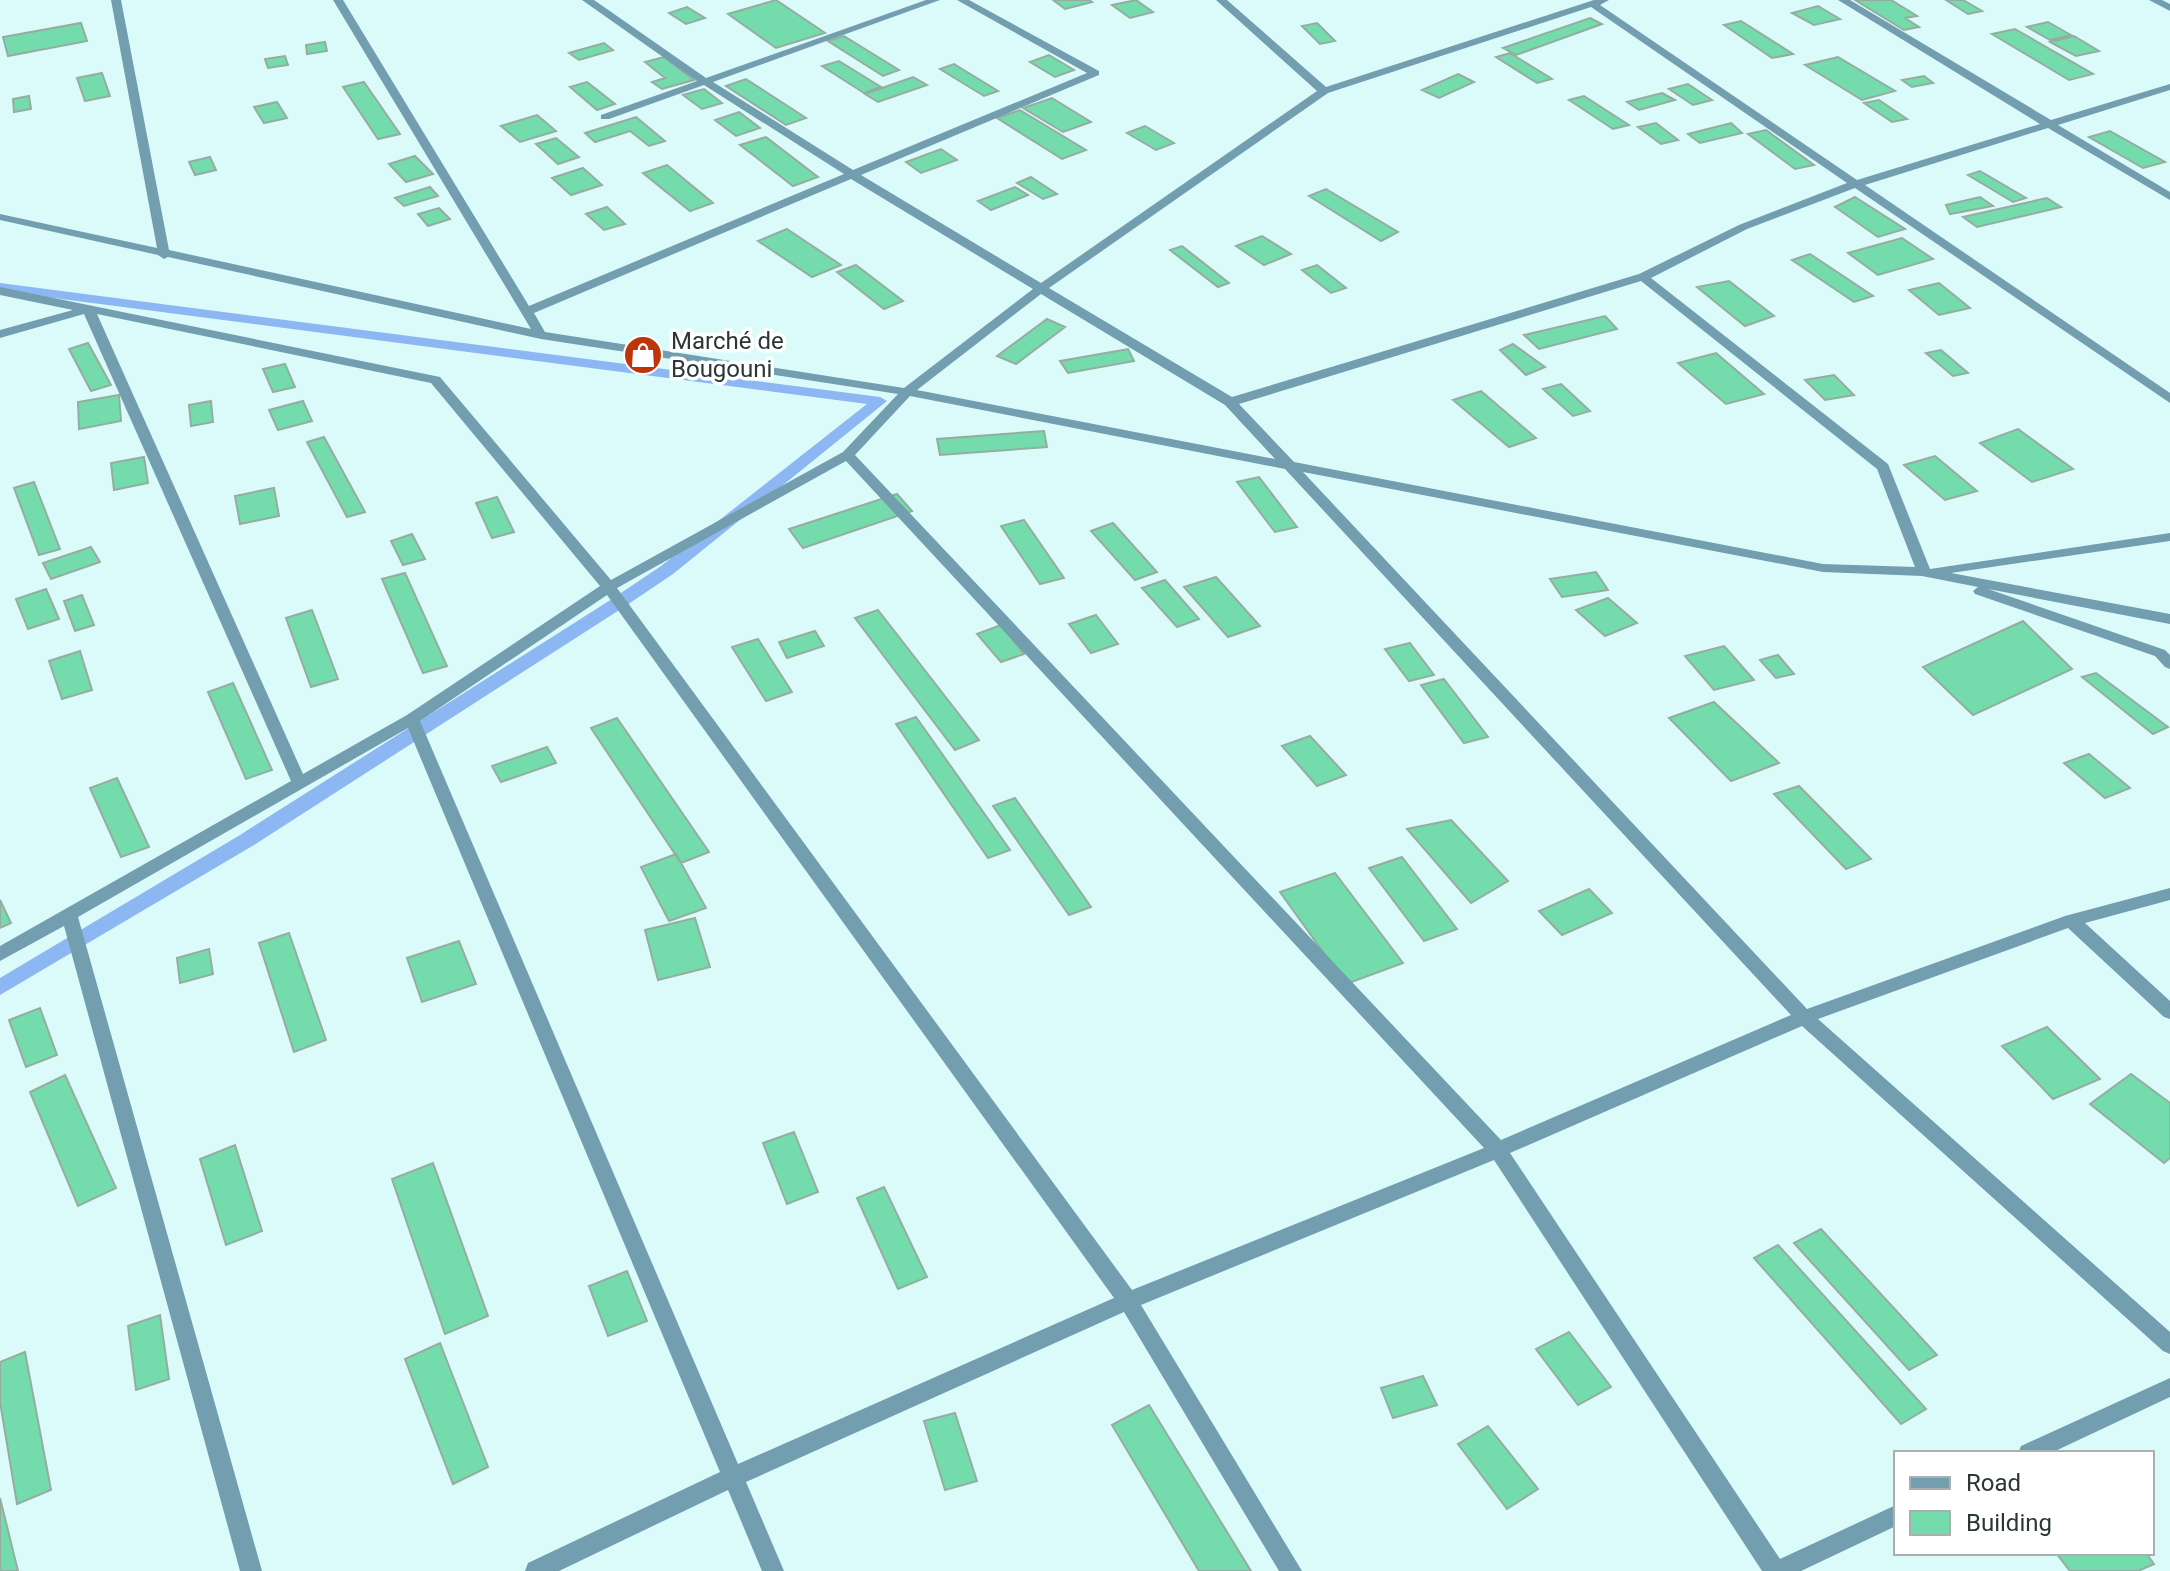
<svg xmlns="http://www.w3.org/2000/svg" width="2170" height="1571" viewBox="0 0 2170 1571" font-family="Roboto,sans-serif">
  <rect width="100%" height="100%" fill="#dbfbfa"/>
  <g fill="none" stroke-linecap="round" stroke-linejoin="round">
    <!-- stream -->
    <path fill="#8cb7f2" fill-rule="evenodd" d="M 0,283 L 880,397 L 887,401 L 673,574 L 624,607 L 254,845 L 0,995 L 0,978 L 240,835 L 612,599 L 661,566 L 867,404 L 0,291 Z"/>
  </g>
  <!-- building -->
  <path fill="#74dcac" stroke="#95ada0" stroke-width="2" d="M 776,0 L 825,33 L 776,48 L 728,14 Z
    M 1053,0 L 1089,0 L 1092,2 L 1065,9 Z
    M 1136,0 L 1153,12 L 1130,18 L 1112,5 Z
    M 1855,0 L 1891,0 L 1917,16 L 1905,18 L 1919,27 L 1904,30 Z
    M 1946,0 L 1963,0 L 1982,11 L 1968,14 Z
    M 1818,6 L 1840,19 L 1814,25 L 1792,13 Z
    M 687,7 L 705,18 L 686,24 L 669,13 Z
    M 1590,18 L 1602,24 L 1516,55 L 1503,48 Z
    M 1741,21 L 1793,54 L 1772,58 L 1724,25 Z
    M 2048,22 L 2071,35 L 2050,40 L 2027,27 Z
    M 81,23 L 87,41 L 8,56 L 3,37 Z
    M 1317,23 L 1335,41 L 1320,44 L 1302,26 Z
    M 2015,29 L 2093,74 L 2069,80 L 1992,34 Z
    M 844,36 L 899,70 L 883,76 L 828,41 Z
    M 2074,36 L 2099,51 L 2076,56 L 2050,42 Z
    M 325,42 L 327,51 L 307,54 L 306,45 Z
    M 604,43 L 613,50 L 579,60 L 569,53 Z
    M 1510,53 L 1552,79 L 1537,83 L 1496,57 Z
    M 1049,55 L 1074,70 L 1055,77 L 1030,62 Z
    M 285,56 L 288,65 L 268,68 L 265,59 Z
    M 664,57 L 694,80 L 662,89 L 652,82 L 665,78 L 645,62 Z
    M 1838,57 L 1895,91 L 1862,100 L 1805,65 Z
    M 839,61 L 881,87 L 864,93 L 822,66 Z
    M 954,64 L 998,91 L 984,96 L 940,69 Z
    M 102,73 L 110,96 L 85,101 L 77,78 Z
    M 1458,74 L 1474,82 L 1439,98 L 1422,90 Z
    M 1924,76 L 1933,83 L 1912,87 L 1902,80 Z
    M 913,77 L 927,85 L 878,102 L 865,94 Z
    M 746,79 L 806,118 L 786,125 L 726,86 Z
    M 364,82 L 400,134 L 378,139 L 343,87 Z
    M 587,82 L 615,104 L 597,110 L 570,87 Z
    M 1688,84 L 1712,100 L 1693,105 L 1669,89 Z
    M 704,89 L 722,103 L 702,109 L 683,95 Z
    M 1662,93 L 1675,100 L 1639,110 L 1627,102 Z
    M 29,96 L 31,109 L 14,112 L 13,99 Z
    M 1584,96 L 1629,125 L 1613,129 L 1569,100 Z
    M 1052,98 L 1091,122 L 1063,132 L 1023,108 Z
    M 1879,100 L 1907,119 L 1892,122 L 1864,103 Z
    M 277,102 L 287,118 L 264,123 L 254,107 Z
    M 1020,110 L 1086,150 L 1062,159 L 997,118 Z
    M 739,112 L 760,128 L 736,136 L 715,120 Z
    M 537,115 L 556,131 L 520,142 L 501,126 Z
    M 636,117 L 665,141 L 649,146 L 630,131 L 595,142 L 585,133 Z
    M 1656,123 L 1678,140 L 1661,144 L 1638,127 Z
    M 1731,123 L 1742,133 L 1700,143 L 1688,134 Z
    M 1145,126 L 1174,143 L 1156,150 L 1127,133 Z
    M 1766,130 L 1814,165 L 1795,169 L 1748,134 Z
    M 2110,131 L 2165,162 L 2143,168 L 2089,137 Z
    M 766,137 L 818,177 L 793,186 L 740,145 Z
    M 556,138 L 579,157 L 558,164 L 536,144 Z
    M 941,149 L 957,160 L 921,173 L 906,162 Z
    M 415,156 L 433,174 L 406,182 L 389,164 Z
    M 210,157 L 216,170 L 195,175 L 189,162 Z
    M 667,165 L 713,203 L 690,211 L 643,173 Z
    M 583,168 L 602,185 L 571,195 L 552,178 Z
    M 1980,171 L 2026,198 L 2013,202 L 1968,175 Z
    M 1031,177 L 1057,194 L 1043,199 L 1017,183 Z
    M 430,187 L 438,196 L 404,206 L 395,198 Z
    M 1015,187 L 1028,195 L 991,210 L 978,201 Z
    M 1326,189 L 1398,232 L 1381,241 L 1309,196 Z
    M 1855,197 L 1905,229 L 1878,237 L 1835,207 Z
    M 1980,197 L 1993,206 L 1950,214 L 1946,205 Z
    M 2047,198 L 2061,207 L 1977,227 L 1963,217 Z
    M 607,207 L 625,224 L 604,230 L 586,214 Z
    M 439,208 L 450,219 L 428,226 L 418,214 Z
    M 787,229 L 841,265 L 812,277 L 758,241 Z
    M 1262,236 L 1291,254 L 1264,265 L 1236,246 Z
    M 1902,238 L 1933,259 L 1878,275 L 1848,253 Z
    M 1182,246 L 1229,283 L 1218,287 L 1170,250 Z
    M 1810,254 L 1873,296 L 1854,302 L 1792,260 Z
    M 856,265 L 903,301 L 884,309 L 837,272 Z
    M 1317,265 L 1346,288 L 1331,293 L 1302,270 Z
    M 1729,281 L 1774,316 L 1745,326 L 1697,287 Z
    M 1939,283 L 1970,308 L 1939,315 L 1909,290 Z
    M 1605,316 L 1617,329 L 1539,349 L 1524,335 Z
    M 1047,319 L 1065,327 L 1016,364 L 997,356 Z
    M 88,343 L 111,385 L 91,391 L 69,349 Z
    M 1513,344 L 1545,367 L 1526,375 L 1500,350 Z
    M 1128,349 L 1134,361 L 1068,373 L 1060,361 Z
    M 1941,350 L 1968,373 L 1953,376 L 1926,353 Z
    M 1716,353 L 1764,394 L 1726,404 L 1678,363 Z
    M 285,364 L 295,387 L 273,392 L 263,369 Z
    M 1834,375 L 1854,395 L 1825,400 L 1805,380 Z
    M 1561,384 L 1590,411 L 1573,416 L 1543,389 Z
    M 1481,391 L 1536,438 L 1509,447 L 1453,400 Z
    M 119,395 L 121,421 L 79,429 L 78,402 Z
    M 211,401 L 213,422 L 191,426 L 189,405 Z
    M 303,401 L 312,421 L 278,430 L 269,410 Z
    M 2018,429 L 2073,469 L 2032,482 L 1980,443 Z
    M 1044,431 L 1047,447 L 940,455 L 937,439 Z
    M 324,437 L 365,512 L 347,517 L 307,442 Z
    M 1935,456 L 1977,491 L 1945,500 L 1904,465 Z
    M 144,457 L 148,483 L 114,490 L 111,463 Z
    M 1259,477 L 1297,527 L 1275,532 L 1237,482 Z
    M 34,482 L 60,549 L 39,555 L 14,488 Z
    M 274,488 L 279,516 L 240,524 L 235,496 Z
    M 897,494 L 912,511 L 803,548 L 789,529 Z
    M 497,497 L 514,532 L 492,538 L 476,503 Z
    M 1024,520 L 1064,578 L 1040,584 L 1001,526 Z
    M 1113,523 L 1157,572 L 1135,580 L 1091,531 Z
    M 412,534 L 425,559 L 403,565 L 391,541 Z
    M 91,547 L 100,562 L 51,579 L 43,563 Z
    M 1596,572 L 1608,590 L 1562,597 L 1550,579 Z
    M 405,573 L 447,666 L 423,673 L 382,579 Z
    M 1216,577 L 1260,626 L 1228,637 L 1184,587 Z
    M 1165,580 L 1199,619 L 1177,627 L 1142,588 Z
    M 46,589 L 59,619 L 28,629 L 16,599 Z
    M 82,595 L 94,625 L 75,631 L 64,601 Z
    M 1608,598 L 1637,623 L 1605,636 L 1576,610 Z
    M 312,610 L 338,679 L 311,687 L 286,618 Z
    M 878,610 L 979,740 L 955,750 L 855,618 Z
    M 1096,615 L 1118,644 L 1091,653 L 1069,624 Z
    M 2023,621 L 2072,669 L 1973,715 L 1923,667 Z
    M 1001,625 L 1024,654 L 1001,662 L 977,634 Z
    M 815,631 L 824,646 L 787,658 L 779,642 Z
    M 758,639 L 792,692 L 766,701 L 732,647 Z
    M 1410,643 L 1434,675 L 1409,681 L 1385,649 Z
    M 1724,646 L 1754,680 L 1714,690 L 1685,656 Z
    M 80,651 L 92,690 L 62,699 L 49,661 Z
    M 1778,655 L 1794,674 L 1776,678 L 1760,660 Z
    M 2096,673 L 2168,727 L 2153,734 L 2082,677 Z
    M 1444,679 L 1488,737 L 1464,743 L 1421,685 Z
    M 233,683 L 272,770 L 246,779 L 208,692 Z
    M 1714,702 L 1779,763 L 1731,781 L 1669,718 Z
    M 916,717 L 1010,850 L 988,858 L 896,724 Z
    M 617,718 L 709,852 L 681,863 L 591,728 Z
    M 1310,736 L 1346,775 L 1317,786 L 1282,746 Z
    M 547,747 L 556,763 L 501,782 L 492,766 Z
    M 2089,754 L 2130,788 L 2105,798 L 2064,763 Z
    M 117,778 L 149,847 L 121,857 L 90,788 Z
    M 1799,786 L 1871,859 L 1846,869 L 1774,794 Z
    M 1015,798 L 1091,907 L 1069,915 L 993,806 Z
    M 1451,820 L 1508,881 L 1471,903 L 1407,829 Z
    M 676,854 L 706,908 L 669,921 L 641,867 Z
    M 1402,857 L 1457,929 L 1424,941 L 1369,868 Z
    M 1335,873 L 1403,963 L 1346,984 L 1280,892 Z
    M 1589,889 L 1612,913 L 1562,935 L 1539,911 Z
    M 0,900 L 11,923 L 0,928 Z
    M 695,918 L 710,967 L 658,980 L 645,930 Z
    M 289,933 L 326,1040 L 294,1052 L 259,943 Z
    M 459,941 L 476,984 L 422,1002 L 407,958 Z
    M 209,949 L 213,974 L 180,983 L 177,958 Z
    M 40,1008 L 57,1055 L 26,1067 L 9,1020 Z
    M 2047,1027 L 2100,1079 L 2053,1099 L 2002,1046 Z
    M 2131,1074 L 2170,1103 L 2170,1158 L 2164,1163 L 2090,1104 Z
    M 65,1075 L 116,1188 L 78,1206 L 30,1092 Z
    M 794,1132 L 818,1192 L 787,1204 L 763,1143 Z
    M 235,1145 L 262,1231 L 226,1245 L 200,1159 Z
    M 433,1163 L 488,1316 L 445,1334 L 392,1179 Z
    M 884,1187 L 927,1277 L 898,1289 L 857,1198 Z
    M 1821,1229 L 1937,1355 L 1909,1370 L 1794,1243 Z
    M 1778,1245 L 1926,1409 L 1901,1424 L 1754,1258 Z
    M 627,1271 L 647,1321 L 608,1336 L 589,1286 Z
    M 160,1315 L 169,1379 L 136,1390 L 128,1326 Z
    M 1569,1332 L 1611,1387 L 1578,1405 L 1536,1349 Z
    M 440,1343 L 488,1467 L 453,1484 L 405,1359 Z
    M 25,1352 L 51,1490 L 17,1504 L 0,1402 L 0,1362 Z
    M 1423,1376 L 1437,1405 L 1393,1418 L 1381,1388 Z
    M 1149,1405 L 1251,1571 L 1199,1571 L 1112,1425 Z
    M 955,1413 L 977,1481 L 945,1490 L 924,1421 Z
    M 1488,1426 L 1538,1489 L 1507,1509 L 1458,1444 Z
    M 0,1498 L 18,1571 L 0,1571 Z
    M 2056,1553 L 2146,1553 L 2154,1564 L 2138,1571 L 2070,1571 Z"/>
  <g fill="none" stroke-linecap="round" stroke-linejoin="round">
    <!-- minor -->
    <path fill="#729eb0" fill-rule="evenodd" d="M 111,0 L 121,0 L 169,250 L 531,329 L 333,0 L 343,0 L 529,306 L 844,174 L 704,85 L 609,119 L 601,119 L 601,115 L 697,81 L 582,0 L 594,0 L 706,78 L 926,0 L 940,0 L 713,82 L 853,170 L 1087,73 L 957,0 L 969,0 L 1099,71 L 1099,75 L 861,175 L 1041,283 L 1317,91 L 1216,0 L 1227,0 L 1326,87 L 1594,0 L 1609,0 L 1600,5 L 1857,180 L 2040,124 L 1838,0 L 1850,0 L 2051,120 L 2170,84 L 2170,90 L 2058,125 L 2170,192 L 2170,200 L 2048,128 L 1865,185 L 2170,393 L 2170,403 L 1855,188 L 1747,229 L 1651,278 L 1888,464 L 1930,569 L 2170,533 L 2170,541 L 1951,573 L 2170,614 L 2170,624 L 1988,589 L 2165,650 L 2170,655 L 2170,669 L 2165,667 L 2155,656 L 1975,594 L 1973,591 L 1978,587 L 1922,576 L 1823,572 L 1303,472 L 1807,1009 L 2065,916 L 2170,888 L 2170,900 L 2085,923 L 2170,1001 L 2170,1019 L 2164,1017 L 2068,928 L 1818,1019 L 2170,1332 L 2170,1354 L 2163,1351 L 1802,1026 L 1510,1153 L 1780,1559 L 1896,1505 L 1896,1526 L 1801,1571 L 1762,1571 L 1494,1160 L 1141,1305 L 1302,1571 L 1279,1571 L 1124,1312 L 746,1482 L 784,1571 L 762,1571 L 728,1490 L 559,1571 L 525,1571 L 528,1563 L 720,1472 L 408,728 L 78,917 L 262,1571 L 240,1571 L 64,926 L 0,961 L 0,946 L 291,781 L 84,314 L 0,338 L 0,330 L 73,310 L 0,295 L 0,287 L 440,377 L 611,580 L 843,452 L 898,394 L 541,339 L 168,257 L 164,259 L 158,255 L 0,220 L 0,214 L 157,248 ZM 1591,7 L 1847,183 L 1739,225 L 1639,274 L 1232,397 L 1049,288 L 1328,93 ZM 851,179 L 1033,289 L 904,388 L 545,332 L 534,313 ZM 1641,281 L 1877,469 L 1915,567 L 1823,564 L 1294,462 L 1239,404 ZM 1041,294 L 1225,405 L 1275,459 L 917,390 ZM 97,314 L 431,383 L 600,586 L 407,715 L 303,774 ZM 910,396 L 1285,469 L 1791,1015 L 1501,1140 L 855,455 ZM 846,461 L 1484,1148 L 1132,1290 L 617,588 ZM 607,595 L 1114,1298 L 738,1464 L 420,721 Z
      M 2149,0 L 2162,0 L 2170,4 L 2170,11 Z
      M 2170,1378 L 2170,1397 L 2051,1453 L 2018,1453 L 2021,1446 Z"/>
  </g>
  <!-- icons -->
  <defs>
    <symbol id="shop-disc" viewBox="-11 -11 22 22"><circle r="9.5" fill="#be350a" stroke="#fff"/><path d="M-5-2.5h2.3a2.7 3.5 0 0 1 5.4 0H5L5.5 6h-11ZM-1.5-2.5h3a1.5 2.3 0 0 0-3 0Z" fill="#fff"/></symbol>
  </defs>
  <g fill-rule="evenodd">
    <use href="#shop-disc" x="621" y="333" width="44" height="44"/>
  </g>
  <g text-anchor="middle" stroke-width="7" stroke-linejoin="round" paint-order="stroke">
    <!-- far-poi labels -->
    <g font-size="24" fill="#2a3736" stroke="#fff" text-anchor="start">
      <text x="671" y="349">Marché de<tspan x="671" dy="28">Bougouni</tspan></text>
    </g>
  </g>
  <!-- legend -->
  <rect x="1894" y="1451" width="260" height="104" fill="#ffffff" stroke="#aaafaf" stroke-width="2"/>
  <rect x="1910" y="1477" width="40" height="12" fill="#729eb0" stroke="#aaafaf" stroke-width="2"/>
  <text x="1966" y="1491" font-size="24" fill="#2a3736">Road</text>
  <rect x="1910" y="1511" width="40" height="24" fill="#74dcac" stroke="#aaafaf" stroke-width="2"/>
  <text x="1966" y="1531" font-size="24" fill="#2a3736">Building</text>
</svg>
